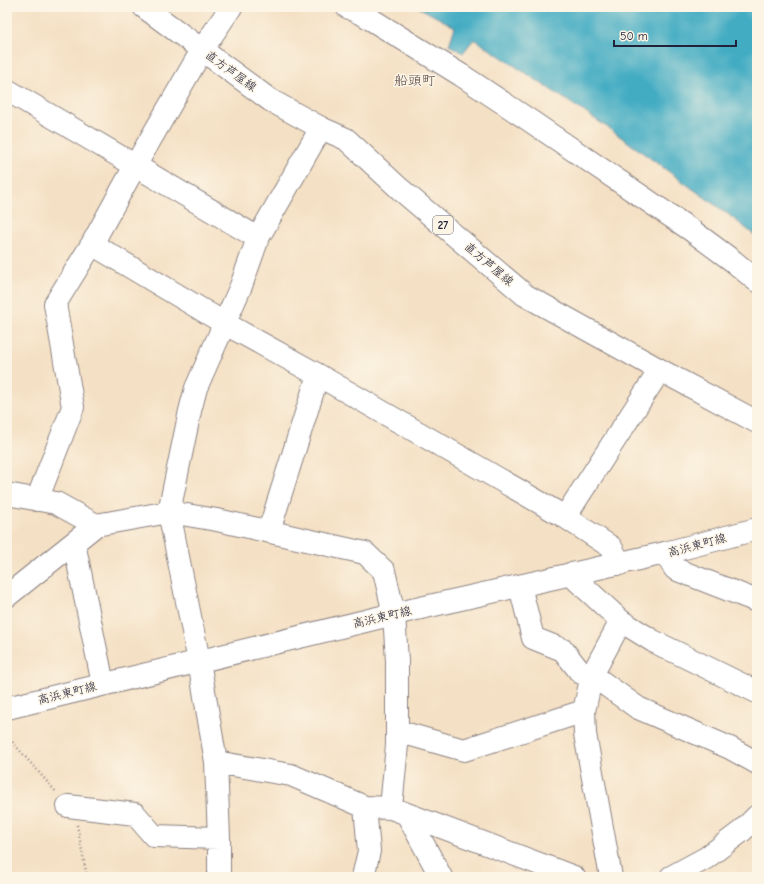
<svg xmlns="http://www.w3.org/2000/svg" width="764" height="884" viewBox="0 0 764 884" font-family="'Comic Neue','Klee One',sans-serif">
  <rect width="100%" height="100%" fill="#fcf5e5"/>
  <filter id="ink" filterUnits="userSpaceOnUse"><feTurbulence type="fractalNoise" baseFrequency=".025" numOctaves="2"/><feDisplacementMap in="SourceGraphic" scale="8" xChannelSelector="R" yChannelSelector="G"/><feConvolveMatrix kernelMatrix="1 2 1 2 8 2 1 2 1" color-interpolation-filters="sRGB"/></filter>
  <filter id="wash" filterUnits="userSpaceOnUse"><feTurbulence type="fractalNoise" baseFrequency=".012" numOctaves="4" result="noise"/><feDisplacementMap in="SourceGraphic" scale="16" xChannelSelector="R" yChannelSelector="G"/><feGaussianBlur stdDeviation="0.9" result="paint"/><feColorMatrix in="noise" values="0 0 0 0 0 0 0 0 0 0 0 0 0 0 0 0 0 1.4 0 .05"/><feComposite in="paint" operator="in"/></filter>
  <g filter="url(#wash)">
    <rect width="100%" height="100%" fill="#f4e0c4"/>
    <!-- water -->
    <path fill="#43acc3" stroke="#32677f" d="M 418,7 L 757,7 L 757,237 L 729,215 L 607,127 L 474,39 L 463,53 L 449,45 L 455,27 Z"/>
  </g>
  <g filter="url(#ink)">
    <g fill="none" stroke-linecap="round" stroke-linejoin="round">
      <defs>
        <path id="minor" d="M 231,7 L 202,50 L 135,166 L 92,244 L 224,323 L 318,375 L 565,517 L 611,547 L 620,564
          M 347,7 L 364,15 L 461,75 L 526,118 L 691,230 L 733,261 L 757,281
          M 7,90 L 258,238
          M 7,494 L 56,503 L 96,525
          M 37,500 L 73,407 L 55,304 L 92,244
          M 565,517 L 660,370
          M 269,531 L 318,375
          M 74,543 L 103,684
          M 665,553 L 675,569 L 757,601
          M 570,574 L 621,621 L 653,641 L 757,692
          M 520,586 L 533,638 L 563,650 L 581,673 L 592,675 L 638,708 L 730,748 L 757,763
          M 7,596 L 96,525 L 169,512 L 217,520 L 365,553 L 384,571 L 394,614 L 397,661 L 397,745 L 391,808
          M 397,731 L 464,750 L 584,711
          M 216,762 L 291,775 L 365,807 L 391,808 L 574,877
          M 68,806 L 135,814 L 154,836 L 219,838
          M 407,814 L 441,877
          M 219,877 L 219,838 L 216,762 L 199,661 L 169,512 L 190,411 L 196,388 L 241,286 L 258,238 L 321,128
          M 363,877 L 369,851 L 365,807
          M 611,877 L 585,734 L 584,711 L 592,675 L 621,621
          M 671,877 L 706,858 L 742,831 L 757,816"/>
        <path id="major" d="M 144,7 L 270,100 L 321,128 L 346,139 L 400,189 L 525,295 L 660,370 L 757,422
          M 7,708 L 394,614 L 665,553 L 757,529"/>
      </defs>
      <!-- minor casing -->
      <use href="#minor" stroke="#8b8180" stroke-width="24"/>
      <!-- major casing -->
      <use href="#major" stroke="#8b8180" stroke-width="24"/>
      <!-- path -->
      <path stroke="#8b8180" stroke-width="2.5" stroke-dasharray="1 3" stroke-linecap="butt" d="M 7,736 L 57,793
        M 77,825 L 87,877"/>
      <!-- minor -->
      <use href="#minor" stroke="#fff" stroke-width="22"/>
      <!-- major -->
      <use href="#major" stroke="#fff" stroke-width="22"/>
    </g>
  </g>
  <g text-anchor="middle" stroke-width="3" stroke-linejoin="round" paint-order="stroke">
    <!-- shield labels -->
    <rect fill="#fcf5e5" stroke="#63616e" stroke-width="1" x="433" y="216" width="20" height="18" rx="3"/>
    <g font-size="11" font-weight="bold" fill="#22223b">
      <text x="443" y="229">27</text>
    </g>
    <!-- street labels -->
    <g font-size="12" fill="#22223b" stroke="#fcf5e5">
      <text transform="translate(231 71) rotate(36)" y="4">直方芦屋線</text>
      <text transform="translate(489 264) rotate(40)" y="4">直方芦屋線</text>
      <text transform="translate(697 545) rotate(-15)" y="4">高浜東町線</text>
      <text transform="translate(382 617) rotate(-13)" y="4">高浜東町線</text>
      <text transform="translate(67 693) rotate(-14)" y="4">高浜東町線</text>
    </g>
    <!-- quarter labels -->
    <g font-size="14" fill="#625150" stroke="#fcf5e5">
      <text x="415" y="85">船頭町</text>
    </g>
  </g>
  <!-- margin -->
  <rect width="764" height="884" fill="none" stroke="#fcf5e5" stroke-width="24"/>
  <!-- scale -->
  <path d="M614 40v6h122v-6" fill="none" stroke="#22223b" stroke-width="2"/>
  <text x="620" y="40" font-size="12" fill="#22223b" stroke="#fcf5e5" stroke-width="3" paint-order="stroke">50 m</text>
</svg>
